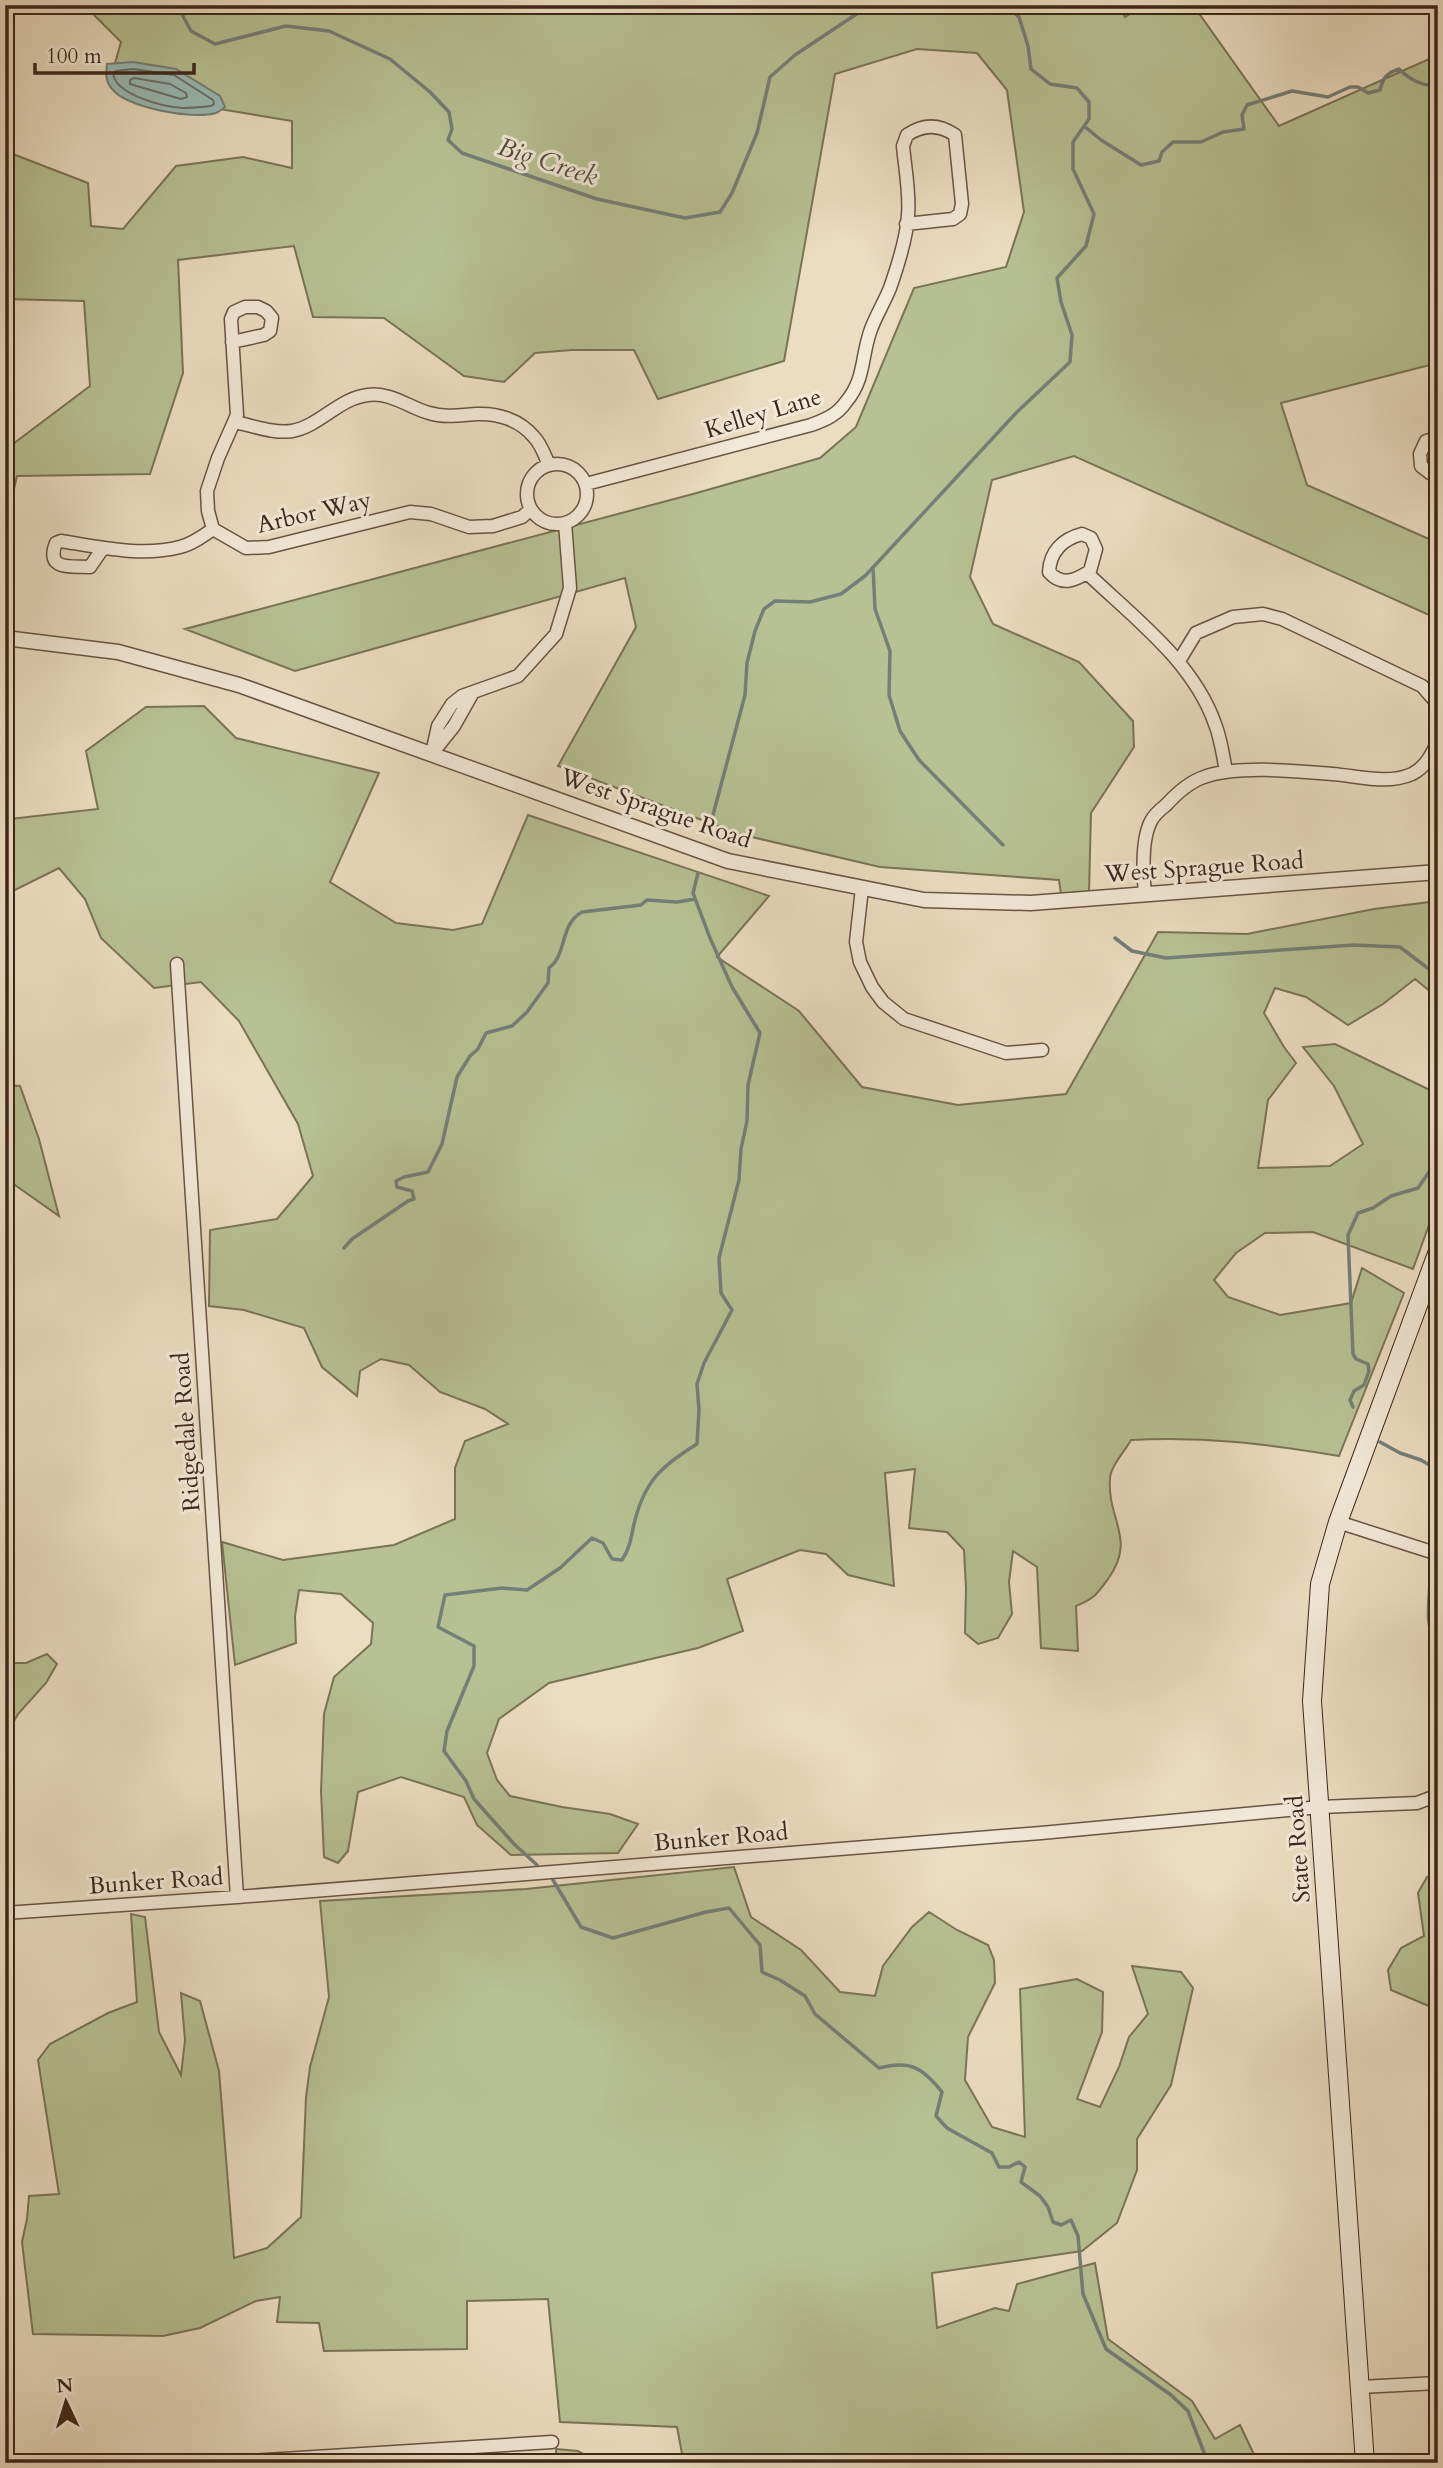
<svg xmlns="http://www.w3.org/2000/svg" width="1443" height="2468" viewBox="0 0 1443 2468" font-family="Cardo,serif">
  <rect width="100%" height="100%" fill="#ebddc1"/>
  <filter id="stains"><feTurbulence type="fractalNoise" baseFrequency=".00286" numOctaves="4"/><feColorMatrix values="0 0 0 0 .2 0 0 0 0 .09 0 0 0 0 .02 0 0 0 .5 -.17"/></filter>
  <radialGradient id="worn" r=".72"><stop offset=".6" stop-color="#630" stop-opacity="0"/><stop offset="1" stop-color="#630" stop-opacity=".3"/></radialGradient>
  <!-- green -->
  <path fill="#b7c193" stroke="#7a7457" stroke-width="2" d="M 57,5 L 1118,5 L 1125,17 L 1143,5 L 1193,5 L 1279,126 L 1438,55 L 1438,363 L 1281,403 L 1307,485 L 1438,543 L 1438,619 L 1074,456 L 992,480 L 970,577 L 993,624 L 1079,662 L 1133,721 L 1134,747 L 1091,813 L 1089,893 L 1061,894 L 1059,880 L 880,867 L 739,834 L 558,766 L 636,627 L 625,578 L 295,671 L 185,629 L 693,494 L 820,458 L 856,427 L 914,288 L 1006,267 L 1024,212 L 1007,90 L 977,53 L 917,49 L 835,74 L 784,361 L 658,399 L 634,350 L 572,350 L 535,353 L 504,382 L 464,376 L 384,318 L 313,317 L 294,246 L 178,260 L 183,373 L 150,474 L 17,476 L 5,529 L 5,450 L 90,386 L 84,301 L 5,299 L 5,151 L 88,183 L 91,226 L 123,229 L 176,166 L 243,157 L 292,168 L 292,121 L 129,94 L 112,74 L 121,42 L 86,7 Z
    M 204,706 L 236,738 L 379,773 L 330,882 L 396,923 L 453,930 L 482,924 L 528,815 L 769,896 L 717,957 L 799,1011 L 862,1087 L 958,1105 L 1066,1094 L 1158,932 L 1247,934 L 1374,909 L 1438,901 L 1438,998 L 1415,979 L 1383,1004 L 1348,1025 L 1306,997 L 1275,988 L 1264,1013 L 1284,1047 L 1296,1063 L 1268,1100 L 1258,1168 L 1330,1166 L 1363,1144 L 1334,1086 L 1303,1047 L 1335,1044 L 1438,1094 L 1438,1200 L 1413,1269 L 1313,1232 L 1265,1233 L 1236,1253 L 1214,1280 L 1228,1297 L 1280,1315 L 1351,1303 L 1362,1268 L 1404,1293 L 1339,1456 C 1267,1444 1205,1436 1131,1440 C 1125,1451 1110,1467 1110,1479 C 1107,1520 1137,1539 1108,1579 C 1097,1594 1094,1599 1076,1606 L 1078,1651 L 1041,1648 L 1037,1567 L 1013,1551 L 1009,1582 L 1012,1614 L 998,1638 L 978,1644 L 965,1633 L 966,1588 L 964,1550 L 947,1532 L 909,1528 L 915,1469 L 885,1473 L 894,1586 L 848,1575 L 826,1554 L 800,1550 L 727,1579 L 743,1631 L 698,1648 L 549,1683 L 499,1719 L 487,1753 L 497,1780 L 510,1796 L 562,1807 L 610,1814 L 638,1824 L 618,1853 L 511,1855 L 477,1825 L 464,1797 L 401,1777 L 358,1792 L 348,1851 L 338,1863 L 324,1857 L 321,1791 L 324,1714 L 334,1677 L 371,1644 L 373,1623 L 341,1594 L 299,1590 L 295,1616 L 296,1643 L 235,1665 L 222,1542 L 283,1560 L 394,1545 L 455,1519 L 455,1468 L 465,1441 L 508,1424 L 485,1409 L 440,1392 L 409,1365 L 381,1359 L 360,1371 L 357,1396 L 322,1367 L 304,1328 L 244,1310 L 209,1306 L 210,1230 L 277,1219 L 313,1176 L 298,1124 L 239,1021 L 201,982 L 154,988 L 101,938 L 85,899 L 59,868 L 5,895 L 5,815 L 10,819 L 98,809 L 86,751 L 146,707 Z
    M 5,1085 L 20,1086 L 39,1139 L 59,1216 L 5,1178 Z
    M 47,1654 L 57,1664 L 46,1683 L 18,1714 L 5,1737 L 5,1663 L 26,1663 Z
    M 734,1867 L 751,1917 L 801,1950 L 840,1992 L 875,1996 L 883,1966 L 912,1927 L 929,1912 L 957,1930 L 988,1945 L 994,1960 L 995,1983 L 968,2037 L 965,2080 L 992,2127 L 1025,2137 L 1020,1989 L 1077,1979 L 1103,1992 L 1102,2032 L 1077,2099 L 1100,2107 L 1119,2067 L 1129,2037 L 1148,2014 L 1132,1966 L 1181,1972 L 1193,1988 L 1171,2085 L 1137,2139 L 1137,2170 L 1117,2223 L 1082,2251 L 932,2273 L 937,2328 L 995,2308 L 1009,2311 L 1017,2284 L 1095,2263 L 1108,2339 L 1192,2401 L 1215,2439 L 1240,2425 L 1258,2463 L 675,2463 L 683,2459 L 677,2427 L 560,2422 L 548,2299 L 467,2301 L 467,2349 L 324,2351 L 319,2323 L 277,2322 L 280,2297 L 256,2301 L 200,2328 L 163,2336 L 33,2334 L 22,2242 L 27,2219 L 29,2196 L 59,2194 L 38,2060 L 50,2044 L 108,2013 L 137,2002 L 131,1914 L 145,1917 L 159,2032 L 181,2075 L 185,2040 L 181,1993 L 200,2001 L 219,2071 L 234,2258 L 267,2248 L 301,2217 L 306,2097 L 310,2067 L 329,1997 L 320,1901 L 526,1889 Z
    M 1427,1877 L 1438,1880 L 1438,2010 L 1391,1990 L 1388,1970 L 1401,1948 L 1424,1936 L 1418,1893 Z
    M 556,2449 L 578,2451 L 599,2463 L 556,2463 Z"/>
  <!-- water -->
  <path fill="#98bbb6" stroke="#747f78" stroke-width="2" d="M 133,62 L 176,69 L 220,96 L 225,107 C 222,109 219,112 216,113 C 193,120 127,108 112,89 C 105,81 106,74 107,64 Z"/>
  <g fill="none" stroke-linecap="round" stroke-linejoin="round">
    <!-- shore -->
    <path stroke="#6a7068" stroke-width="2" d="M 133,69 L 174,75 L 213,100 L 214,104 L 211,106 C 202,107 193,108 183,108 C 164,107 115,95 113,73 L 116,71 Z
      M 134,78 L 170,84 L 186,93 L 187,97 L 181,99 L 130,84 L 130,80 Z"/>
    <!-- stream -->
    <path stroke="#747f78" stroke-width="3.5" d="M 177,5 L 191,31 L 215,44 L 286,26 L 329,31 L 390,59 L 430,92 L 449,112 L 452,129 L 448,140 L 462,153 L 597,199 L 685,218 L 720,212 L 732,193 L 757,133 L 770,77 L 795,55 L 870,5
      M 1084,126 L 1101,140 L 1141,165 L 1159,161 L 1162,152 L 1173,142 L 1201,142 L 1223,132 L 1244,129 L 1242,115 L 1247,105 L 1292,91 L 1328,97 L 1350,87 L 1358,87 L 1368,93 L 1380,90 C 1383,77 1387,73 1399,69 C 1409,79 1424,88 1438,84
      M 873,567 L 875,609 L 890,651 L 889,695 L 900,731 L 919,760 L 1003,845
      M 709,830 L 745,695 L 747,663 L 755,631 L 764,609 L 775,601 L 810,602 L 841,594 L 865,576 L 1016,413 L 1070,362 L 1072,335 L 1061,302 L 1057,278 L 1086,246 L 1094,214 L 1073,169 L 1073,142 L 1089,119 L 1089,102 L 1077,88 L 1050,84 L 1031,69 L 1028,46 L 1019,17 L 1005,5
      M 1115,938 L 1132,951 L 1166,958 L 1354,945 L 1400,947 L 1438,976
      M 344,1248 L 352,1239 L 408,1201 L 414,1199 L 412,1191 L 397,1187 L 396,1181 L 404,1177 L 428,1172 L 442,1144 L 457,1077 L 470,1056 L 478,1049 L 486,1033 L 512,1026 L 527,1012 L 548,983 L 549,968 C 568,953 559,925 582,912 L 641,905 L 647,900 L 677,902 L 695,899
      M 1353,1407 L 1350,1400 L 1354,1391 L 1364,1385 L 1369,1371 L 1368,1364 L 1356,1359 L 1353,1354 L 1348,1235 L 1358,1213 L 1373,1208 L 1391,1196 L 1418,1188 L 1429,1172 L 1438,1165
      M 1380,1442 L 1400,1453 L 1421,1460 L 1438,1470
      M 1430,1574 C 1431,1598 1422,1624 1438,1646
      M 537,1865 L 514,1844 L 474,1799 L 466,1781 L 444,1751 L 447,1731 L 474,1666 L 474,1646 L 438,1627 L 445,1595 L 502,1588 L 527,1590 L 560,1568 L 592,1538 L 603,1543 L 612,1559 L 622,1560 C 630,1548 631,1538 634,1524 C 644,1482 661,1466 697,1444 L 699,1410 L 697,1384 L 704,1363 L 732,1310 L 721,1293 L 719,1258 L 739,1180 L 741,1149 L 747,1121 L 748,1085 L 760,1033 L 732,987 L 710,938 L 693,893 L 698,873
      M 553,1880 L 581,1927 L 613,1938 L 706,1912 L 729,1908 L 760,1945 L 762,1972 L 780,1980 L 805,1996 L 815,2014 L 879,2068 C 910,2060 922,2067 942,2092 L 936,2116 L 947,2128 L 992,2153 L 999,2167 L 1009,2167 L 1019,2162 L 1025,2167 L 1021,2182 L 1040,2196 L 1048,2207 L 1053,2222 L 1061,2225 L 1071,2220 L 1078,2236 L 1083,2294 L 1106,2349 L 1171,2395 L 1188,2411 L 1208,2463"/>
    <defs>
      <path id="minor" d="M 232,342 L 264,335 L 270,331 L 272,318 L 266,311 L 258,307 L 245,307 L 234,312 L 231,319 L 237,415 L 218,458 L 207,491 L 208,511 L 213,529 L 246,548 L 269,547 L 410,512 L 431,514 L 469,527 L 493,526 L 522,517 L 531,509
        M 234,422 C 251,425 274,434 292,431 C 320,426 339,398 368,395 C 391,392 408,407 429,413 C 445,418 461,415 477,414 C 498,413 520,420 534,437 C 541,444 545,456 549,465
        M 1438,438 L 1426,441 L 1420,454 L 1421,466 L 1430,473 L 1438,472
        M527 494a30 30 0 1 1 60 0a30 30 0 1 1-60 0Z
        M 586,484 L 811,425 C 825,420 837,415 846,402 C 865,379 861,359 870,332 C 875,317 884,303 890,288 C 897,268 907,237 908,215 C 910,193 905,168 903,146 L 907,135 C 923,124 939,124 955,135 L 962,204 L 960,214 L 953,219 L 906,224
        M 1082,534 L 1091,538 L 1096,549 L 1090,571 C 1076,580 1062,587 1049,572 C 1050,551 1063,539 1082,534 Z
        M 103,548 L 90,567 C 71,566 45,571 56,543 L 61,541 C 98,547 142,557 180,547 C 192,544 203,536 213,529
        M 1087,573 C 1133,617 1193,661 1215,724 C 1221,739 1223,756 1226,771
        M 1179,661 L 1196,633 L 1233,617 L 1263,614 L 1282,619 L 1422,686 L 1436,702 L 1438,714
        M 434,751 L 454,726 L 472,694
        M 432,753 L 438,726 L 452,704 L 462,696 L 518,676 L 556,634 L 570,588 L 565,523
        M 862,888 L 856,942 L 860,962 L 872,987 L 883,1002 L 904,1019 L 1006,1053 L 1042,1050
        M 1145,895 C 1143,873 1141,840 1151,821 C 1154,815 1161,809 1166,805 C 1177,793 1189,782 1204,777 C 1237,765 1297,771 1332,774 C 1359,776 1387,785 1412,774 C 1426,767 1432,754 1438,741
        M 177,964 L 237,1897
        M 1338,1522 L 1438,1554
        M 5,1913 L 237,1897 L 1041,1833 L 1320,1807 L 1417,1803 L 1438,1795
        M 1360,2387 L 1438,2383
        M 220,2463 L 552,2442"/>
      <path id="tertiary" d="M 5,638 L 118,652 L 239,685 L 728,861 L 924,900 L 1031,903 L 1438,872"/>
      <path id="secondary" d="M 1365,2463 L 1312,1701 L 1320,1584 L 1338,1522 L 1438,1251"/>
    </defs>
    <!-- minor casing -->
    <use href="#minor" stroke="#685444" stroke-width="15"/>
    <!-- tertiary casing -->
    <use href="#tertiary" stroke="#685444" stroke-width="17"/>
    <!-- secondary casing -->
    <use href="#secondary" stroke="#3d261b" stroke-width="20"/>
    <!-- minor -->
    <use href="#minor" stroke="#f2e9d7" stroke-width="12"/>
    <!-- tertiary -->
    <use href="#tertiary" stroke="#f2e9d7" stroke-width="14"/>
    <!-- secondary -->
    <use href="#secondary" stroke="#f2e9d7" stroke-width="18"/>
  </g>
  <g text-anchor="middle" stroke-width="6" stroke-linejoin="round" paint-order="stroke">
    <!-- street labels -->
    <g font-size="24" fill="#3d261b" stroke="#f2e9d7">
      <text transform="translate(763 413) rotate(-17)" y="8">Kelley Lane</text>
      <text transform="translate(314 512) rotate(-13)" y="8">Arbor Way</text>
      <text transform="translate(656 808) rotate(19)" y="8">West Sprague Road</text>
      <text transform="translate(1204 867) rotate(-4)" y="8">West Sprague Road</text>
      <text transform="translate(186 1432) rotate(-94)" y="8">Ridgedale Road</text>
      <text transform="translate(721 1837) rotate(-5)" y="8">Bunker Road</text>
      <text transform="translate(1298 1849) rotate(-94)" y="8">State Road</text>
      <text transform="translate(156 1881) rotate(-4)" y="8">Bunker Road</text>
    </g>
    <!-- water labels -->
    <g font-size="26" font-style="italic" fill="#544b42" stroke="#f2e9d7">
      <text transform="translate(548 161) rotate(18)" y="9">Big Creek</text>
    </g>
  </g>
  <!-- margin -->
  <rect width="1443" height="2468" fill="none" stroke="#ebddc1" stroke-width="28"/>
  <rect x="7" y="7" width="1429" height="2454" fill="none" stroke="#3d261b" stroke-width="3.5"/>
  <rect x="14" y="14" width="1415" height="2440" fill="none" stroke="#3d261b" stroke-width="2"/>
  <!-- north arrow -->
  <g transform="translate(66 2402) rotate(356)" stroke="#f2e9d7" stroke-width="5" paint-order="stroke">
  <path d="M0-5L12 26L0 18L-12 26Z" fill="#3d261b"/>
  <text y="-10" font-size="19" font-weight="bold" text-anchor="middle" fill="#3d261b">N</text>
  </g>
  <!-- scale -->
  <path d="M35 63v10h159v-10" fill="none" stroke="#3d261b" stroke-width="3.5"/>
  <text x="46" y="63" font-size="21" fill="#3d261b" stroke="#f2e9d7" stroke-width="5" paint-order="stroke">100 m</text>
  <rect width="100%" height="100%" filter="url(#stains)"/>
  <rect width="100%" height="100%" fill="url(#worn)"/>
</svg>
